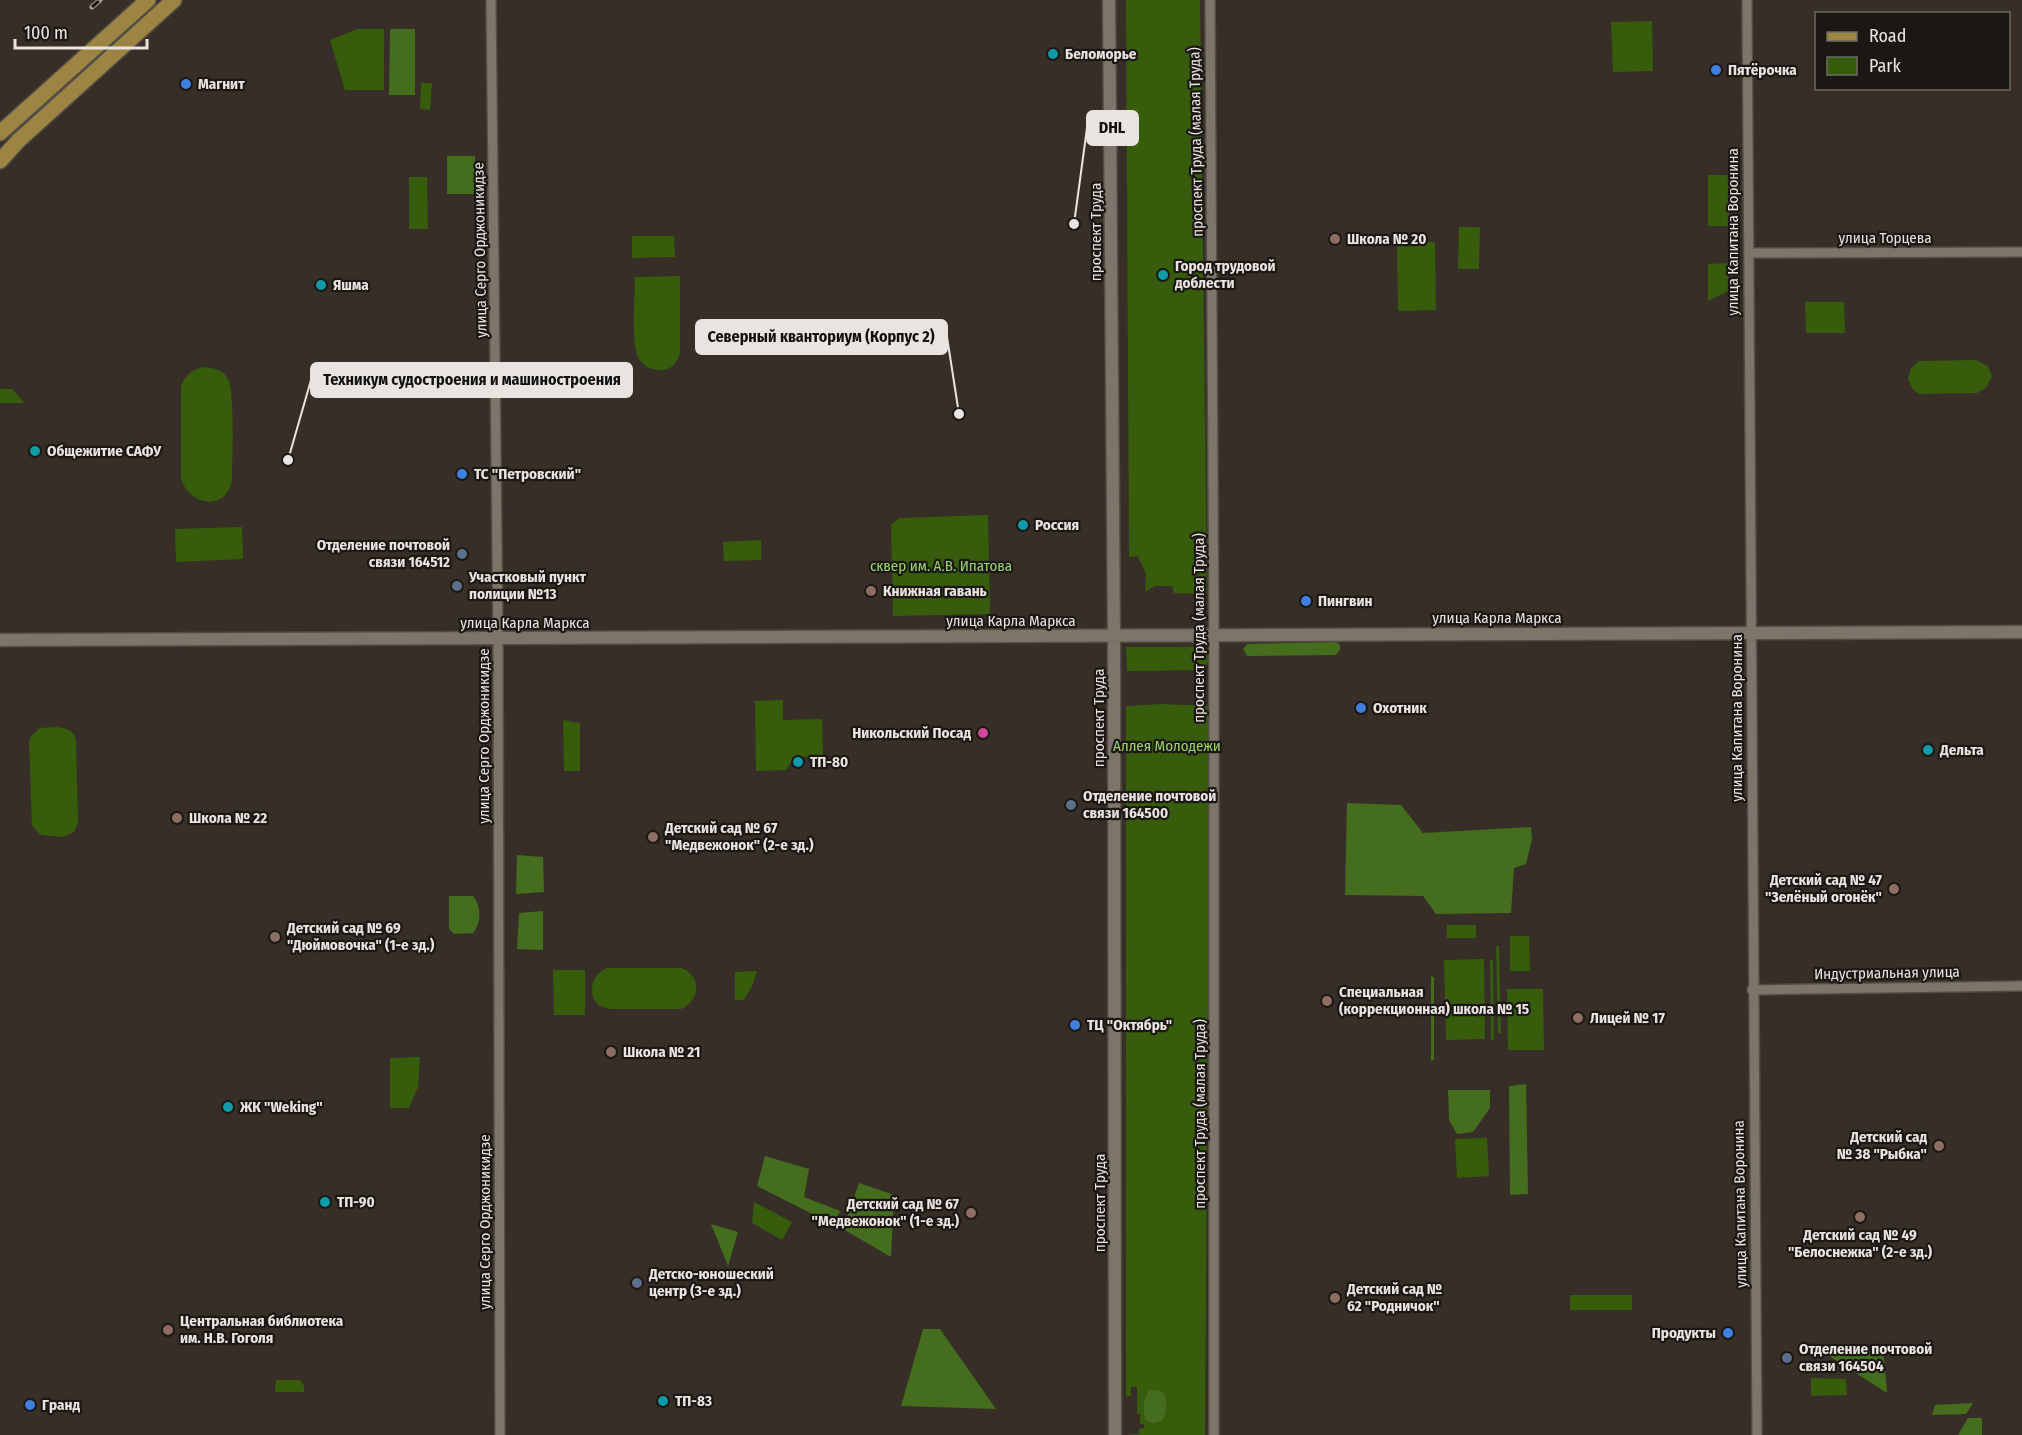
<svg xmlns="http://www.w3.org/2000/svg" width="2022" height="1435" viewBox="0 0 2022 1435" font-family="'Fira Sans Condensed',sans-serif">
  <rect width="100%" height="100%" fill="#372f27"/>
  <!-- green -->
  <path fill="#365c0c" d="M 1126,0 L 1200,0 L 1207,594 L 1174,593 L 1172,586 L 1155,586 L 1145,592 L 1146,574 L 1138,556 L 1129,557 Z
    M 1652,21 L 1653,71 L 1613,72 L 1611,22 Z
    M 357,29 L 384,29 L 384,90 L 345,90 L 330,40 Z
    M 421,83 L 432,83 L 430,110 L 420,109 Z
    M 1708,175 L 1729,175 L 1729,226 L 1708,226 Z
    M 409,177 L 427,177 L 428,229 L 409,229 Z
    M 1459,227 L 1480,227 L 1479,269 L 1458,269 Z
    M 632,236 L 674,236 L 675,257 L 632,258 Z
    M 1397,242 L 1435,242 L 1436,310 L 1398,311 Z
    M 1728,263 L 1728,291 L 1708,301 L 1708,264 Z
    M 680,276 L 680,352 C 677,363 672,370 661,370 C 651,370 642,366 638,357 C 631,344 635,294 635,277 Z
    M 1805,302 L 1844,302 L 1845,333 L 1806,333 Z
    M 1976,360 L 1988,366 L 1992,376 L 1987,387 L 1977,393 L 1919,394 L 1912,388 L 1908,379 L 1911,368 L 1919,361 Z
    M 204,367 C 214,368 223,370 228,379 C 235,391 232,461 232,480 C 227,511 190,507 181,479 L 181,386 C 186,374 191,370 204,367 Z
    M 0,389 L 12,389 L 25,403 L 0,403 Z
    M 988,515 L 990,614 L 893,616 L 891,525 L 899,518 Z
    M 242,527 L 243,559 L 176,562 L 175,529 Z
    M 761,540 L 761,560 L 724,561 L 723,542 Z
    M 1126,647 L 1199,647 L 1209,653 C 1209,662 1208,666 1200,670 L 1127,671 Z
    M 783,700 L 783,720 L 822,719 L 823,757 L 794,757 L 786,770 L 756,771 L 755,701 Z
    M 1162,704 L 1210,706 L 1205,1435 L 1126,1435 L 1139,1434 L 1139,1429 L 1144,1428 L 1144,1424 L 1140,1424 L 1140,1414 L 1137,1414 L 1137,1387 L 1131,1387 L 1131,1396 L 1126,1397 L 1126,706 Z
    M 563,720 L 580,723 L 580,771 L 564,771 Z
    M 56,727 C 66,728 74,730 76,740 L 78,823 L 74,832 L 63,837 L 41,835 L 32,826 L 29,741 L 31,736 L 40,728 Z
    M 1447,925 L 1476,925 L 1476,938 L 1447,938 Z
    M 1510,936 L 1529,936 L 1530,971 L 1510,971 Z
    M 1496,946 L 1499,946 L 1501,1033 L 1498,1033 Z
    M 1484,959 L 1485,1039 L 1446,1040 L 1444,960 Z
    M 1490,960 L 1493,960 L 1494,1040 L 1491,1040 Z
    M 607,968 L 681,968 C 702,975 701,1001 681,1009 L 609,1009 L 600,1006 L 594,1000 C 589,985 594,974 607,968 Z
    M 553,970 L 585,970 L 585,1015 L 554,1015 Z
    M 757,971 L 753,984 L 744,1000 L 735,1000 L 735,972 Z
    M 1507,989 L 1543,989 L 1544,1050 L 1508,1050 Z
    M 420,1057 L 418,1087 L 409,1108 L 390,1108 L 390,1058 Z
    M 1487,1138 L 1489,1176 L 1457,1178 L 1455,1139 Z
    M 754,1202 L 792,1222 L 782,1240 L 752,1223 Z
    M 1570,1295 L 1632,1295 L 1632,1310 L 1570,1310 Z
    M 1811,1378 L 1846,1379 L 1847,1395 L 1811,1396 Z
    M 276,1380 L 300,1380 L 304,1386 L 304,1392 L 275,1392 Z"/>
  <!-- forest -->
  <path fill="#446d1d" d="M 390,29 L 415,29 L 415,95 L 389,95 Z
    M 447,156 L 475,156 L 476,194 L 447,194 Z
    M 1336,642 L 1340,645 L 1340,650 L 1336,655 L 1247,656 L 1243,649 L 1247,644 Z
    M 1347,803 L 1401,805 L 1423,833 L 1531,827 L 1532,839 L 1526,864 L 1514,868 L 1511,913 L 1436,914 L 1423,896 L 1345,895 Z
    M 517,855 L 543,857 L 544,892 L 516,894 Z
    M 449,896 L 473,896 C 482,907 481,923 473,933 L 454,934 L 449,929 Z
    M 543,911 L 543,950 L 517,949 L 519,913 Z
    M 1431,976 L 1434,977 L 1434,1060 L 1431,1061 Z
    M 1526,1084 L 1528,1194 L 1510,1195 L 1509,1086 Z
    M 1448,1090 L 1490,1090 L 1490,1108 L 1473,1132 L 1457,1134 L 1449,1120 Z
    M 765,1156 L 809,1169 L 804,1197 L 840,1211 L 834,1225 L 757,1186 Z
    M 859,1183 L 894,1195 L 891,1257 L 843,1229 Z
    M 711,1224 L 738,1232 L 728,1266 Z
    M 923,1329 L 940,1329 L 996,1409 L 901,1406 Z
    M 1815,1347 L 1883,1347 L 1887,1393 Z
    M 1156,1390 L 1163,1392 C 1168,1400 1167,1413 1162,1421 L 1152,1423 L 1145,1420 C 1144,1409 1142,1399 1149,1391 Z
    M 1973,1403 L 1966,1414 L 1932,1415 L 1935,1405 Z
    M 1968,1418 L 1982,1418 L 1982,1435 L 1958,1435 Z"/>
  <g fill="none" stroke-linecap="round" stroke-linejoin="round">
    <defs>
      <path id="minor" d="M 491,0 L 498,638 L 500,1435
        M 1210,0 L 1214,635 L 1214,1435
        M 1747,0 L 1757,1435
        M 1749,253 L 2022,252
        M 1752,990 L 2022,986"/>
      <path id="tertiary" d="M 1109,0 L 1114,635 L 1115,1435
        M 0,640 L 2022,632"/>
      <path id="primary" d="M 0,133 L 148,0
        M 0,161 L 19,140 L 174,0"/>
    </defs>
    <!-- minor casing -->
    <use href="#minor" stroke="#534c45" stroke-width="12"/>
    <!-- tertiary casing -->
    <use href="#tertiary" stroke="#534c45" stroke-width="15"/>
    <!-- primary casing -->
    <use href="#primary" stroke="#534c45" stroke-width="18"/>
    <!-- minor -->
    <use href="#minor" stroke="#7d746a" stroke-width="9"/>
    <!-- tertiary -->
    <use href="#tertiary" stroke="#7d746a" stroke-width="12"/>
    <!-- primary -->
    <use href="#primary" stroke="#9c8543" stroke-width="15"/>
    <defs>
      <path id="rail" d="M 92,7 L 100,0"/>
    </defs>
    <!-- rail casing -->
    <use href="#rail" stroke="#a59e98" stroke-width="5"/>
    <!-- rail -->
    <use href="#rail" stroke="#1b1814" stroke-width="3" stroke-dasharray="9" stroke-linecap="butt"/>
  </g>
  <!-- markers -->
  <g fill="#0f9aa8" stroke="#1b1814" stroke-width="2">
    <circle cx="1053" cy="54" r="6"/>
    <circle cx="1163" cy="275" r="6"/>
    <circle cx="321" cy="285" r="6"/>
    <circle cx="35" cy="451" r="6"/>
    <circle cx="1023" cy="525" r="6"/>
    <circle cx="1928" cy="750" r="6"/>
    <circle cx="798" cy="762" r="6"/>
    <circle cx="228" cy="1107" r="6"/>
    <circle cx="325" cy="1202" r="6"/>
    <circle cx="663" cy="1401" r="6"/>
  </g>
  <g fill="#3f7fe0" stroke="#1b1814" stroke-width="2">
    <circle cx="1716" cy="70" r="6"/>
    <circle cx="186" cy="84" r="6"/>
    <circle cx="462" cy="474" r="6"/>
    <circle cx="1306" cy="601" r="6"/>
    <circle cx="1361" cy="708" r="6"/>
    <circle cx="1075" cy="1025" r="6"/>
    <circle cx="1728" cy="1333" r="6"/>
    <circle cx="30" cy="1405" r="6"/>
  </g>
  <g fill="#8d6e63" stroke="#1b1814" stroke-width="2">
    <circle cx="1335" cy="239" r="6"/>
    <circle cx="871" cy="591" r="6"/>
    <circle cx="177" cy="818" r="6"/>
    <circle cx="653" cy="837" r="6"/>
    <circle cx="1894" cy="889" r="6"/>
    <circle cx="275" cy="937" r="6"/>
    <circle cx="1327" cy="1001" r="6"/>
    <circle cx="1578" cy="1018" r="6"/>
    <circle cx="611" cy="1052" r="6"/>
    <circle cx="1939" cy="1146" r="6"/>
    <circle cx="971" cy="1213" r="6"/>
    <circle cx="1860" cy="1217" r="6"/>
    <circle cx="1335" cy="1298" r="6"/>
    <circle cx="168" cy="1330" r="6"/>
  </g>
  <g fill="#5c6f8a" stroke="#1b1814" stroke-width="2">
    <circle cx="462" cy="554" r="6"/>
    <circle cx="457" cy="586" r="6"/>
    <circle cx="1071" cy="805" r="6"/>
    <circle cx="637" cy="1283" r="6"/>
    <circle cx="1787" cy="1358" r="6"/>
  </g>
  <circle fill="#d1479c" stroke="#1b1814" stroke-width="2" cx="983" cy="733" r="6"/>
  <g text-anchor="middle" stroke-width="4.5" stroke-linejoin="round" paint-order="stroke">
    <!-- poi labels -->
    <g font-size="15" font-weight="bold" fill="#e9e4df" stroke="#1b1814" text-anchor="start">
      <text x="1065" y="59">Беломорье</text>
      <text x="1728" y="75">Пятёрочка</text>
      <text x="198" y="89">Магнит</text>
      <text x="1347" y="244">Школа № 20</text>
      <text x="1175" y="271">Город трудовой<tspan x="1175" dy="17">доблести</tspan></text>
      <text x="333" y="290">Яшма</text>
      <text x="47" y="456">Общежитие САФУ</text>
      <text x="474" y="479">ТС "Петровский"</text>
      <text x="1035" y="530">Россия</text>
      <text x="450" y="550" text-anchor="end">Отделение почтовой<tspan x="450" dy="17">связи 164512</tspan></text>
      <text x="469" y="582">Участковый пункт<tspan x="469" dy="17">полиции №13</tspan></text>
      <text x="883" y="596">Книжная гавань</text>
      <text x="1318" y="606">Пингвин</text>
      <text x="1373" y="713">Охотник</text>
      <text x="971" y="738" text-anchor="end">Никольский Посад</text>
      <text x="1940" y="755">Дельта</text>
      <text x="810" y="767">ТП-80</text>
      <text x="1083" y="801">Отделение почтовой<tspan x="1083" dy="17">связи 164500</tspan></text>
      <text x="189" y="823">Школа № 22</text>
      <text x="665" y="833">Детский сад № 67<tspan x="665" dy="17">"Медвежонок" (2-е зд.)</tspan></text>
      <text x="1882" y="885" text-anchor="end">Детский сад № 47<tspan x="1882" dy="17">"Зелёный огонёк"</tspan></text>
      <text x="287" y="933">Детский сад № 69<tspan x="287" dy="17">"Дюймовочка" (1-е зд.)</tspan></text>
      <text x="1339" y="997">Специальная<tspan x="1339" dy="17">(коррекционная) школа № 15</tspan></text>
      <text x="1590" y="1023">Лицей № 17</text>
      <text x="1087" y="1030">ТЦ "Октябрь"</text>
      <text x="623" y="1057">Школа № 21</text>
      <text x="240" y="1112">ЖК "Weking"</text>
      <text x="1927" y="1142" text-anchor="end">Детский сад<tspan x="1927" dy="17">№ 38 "Рыбка"</tspan></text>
      <text x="337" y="1207">ТП-90</text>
      <text x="959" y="1209" text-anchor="end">Детский сад № 67<tspan x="959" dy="17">"Медвежонок" (1-е зд.)</tspan></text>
      <text x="1860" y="1240" text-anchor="middle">Детский сад № 49<tspan x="1860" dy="17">"Белоснежка" (2-е зд.)</tspan></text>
      <text x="649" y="1279">Детско-юношеский<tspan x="649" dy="17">центр (3-е зд.)</tspan></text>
      <text x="1347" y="1294">Детский сад №<tspan x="1347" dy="17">62 "Родничок"</tspan></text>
      <text x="180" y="1326">Центральная библиотека<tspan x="180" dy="17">им. Н.В. Гоголя</tspan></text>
      <text x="1716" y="1338" text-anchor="end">Продукты</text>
      <text x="1799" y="1354">Отделение почтовой<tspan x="1799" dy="17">связи 164504</tspan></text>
      <text x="675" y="1406">ТП-83</text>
      <text x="42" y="1410">Гранд</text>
    </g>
    <!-- street labels -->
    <g font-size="15" fill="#e9e4df" stroke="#1b1814">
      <text transform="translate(1196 142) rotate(-91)" y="5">проспект Труда (малая Труда)</text>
      <text transform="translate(1096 232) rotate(-90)" y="5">проспект Труда</text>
      <text transform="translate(1733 232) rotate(-90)" y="5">улица Капитана Воронина</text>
      <text x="1885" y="243">улица Торцева</text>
      <text transform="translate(480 250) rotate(-91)" y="5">улица Серго Орджоникидзе</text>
      <text x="1497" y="623">улица Карла Маркса</text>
      <text x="1011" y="626">улица Карла Маркса</text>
      <text x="525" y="628">улица Карла Маркса</text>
      <text transform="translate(1199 628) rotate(-90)" y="5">проспект Труда (малая Труда)</text>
      <text transform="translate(1099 718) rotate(-90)" y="5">проспект Труда</text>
      <text transform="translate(1737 718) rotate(-90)" y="5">улица Капитана Воронина</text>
      <text transform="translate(484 736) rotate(-90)" y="5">улица Серго Орджоникидзе</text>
      <text transform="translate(1887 973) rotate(-1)" y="5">Индустриальная улица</text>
      <text transform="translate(1200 1114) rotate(-90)" y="5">проспект Труда (малая Труда)</text>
      <text transform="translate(1100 1203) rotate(-90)" y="5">проспект Труда</text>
      <text transform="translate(1740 1204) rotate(-91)" y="5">улица Капитана Воронина</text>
      <text transform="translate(485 1222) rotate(-90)" y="5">улица Серго Орджоникидзе</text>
    </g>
    <!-- park labels -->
    <g font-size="15" fill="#9cd56d" stroke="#1b1814">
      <text x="941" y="571">сквер им. А.В. Ипатова</text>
      <text x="1167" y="751">Аллея Молодежи</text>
    </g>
  </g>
  <!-- callouts -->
  <path fill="none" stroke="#e9e4df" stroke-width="2" d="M1074 224L1087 128M959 414L947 337M288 460L311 380"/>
  <g fill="#e9e4df" stroke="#1b1814" stroke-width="2">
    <circle cx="1074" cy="224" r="6"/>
    <circle cx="959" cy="414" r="6"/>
    <circle cx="288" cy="460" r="6"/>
  </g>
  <g fill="#e9e4df" stroke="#e9e4df" stroke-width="2">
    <rect x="1087" y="111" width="51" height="34" rx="6"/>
    <rect x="696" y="320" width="251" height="34" rx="6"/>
    <rect x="311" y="363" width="321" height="34" rx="6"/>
  </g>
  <g font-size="16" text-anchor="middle" font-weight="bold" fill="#111">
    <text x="1112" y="133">DHL</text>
    <text x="821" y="342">Северный кванториум (Корпус 2)</text>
    <text x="472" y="385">Техникум судостроения и машиностроения</text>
  </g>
  <!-- legend -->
  <rect x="1815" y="12" width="195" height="78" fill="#1b1814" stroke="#6d6a65" stroke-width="1.5"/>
  <rect x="1827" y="32" width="30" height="9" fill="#9c8543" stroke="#6d6a65" stroke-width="1.5"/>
  <text x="1869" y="42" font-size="18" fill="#e9e4df">Road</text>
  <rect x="1827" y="57" width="30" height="18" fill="#365c0c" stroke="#6d6a65" stroke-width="1.5"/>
  <text x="1869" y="72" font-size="18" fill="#e9e4df">Park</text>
  <!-- scale -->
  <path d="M15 39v9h132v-9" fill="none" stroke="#e9e4df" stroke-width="3"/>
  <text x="24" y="39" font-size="18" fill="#e9e4df" stroke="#1b1814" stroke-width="4.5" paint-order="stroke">100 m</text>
</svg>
